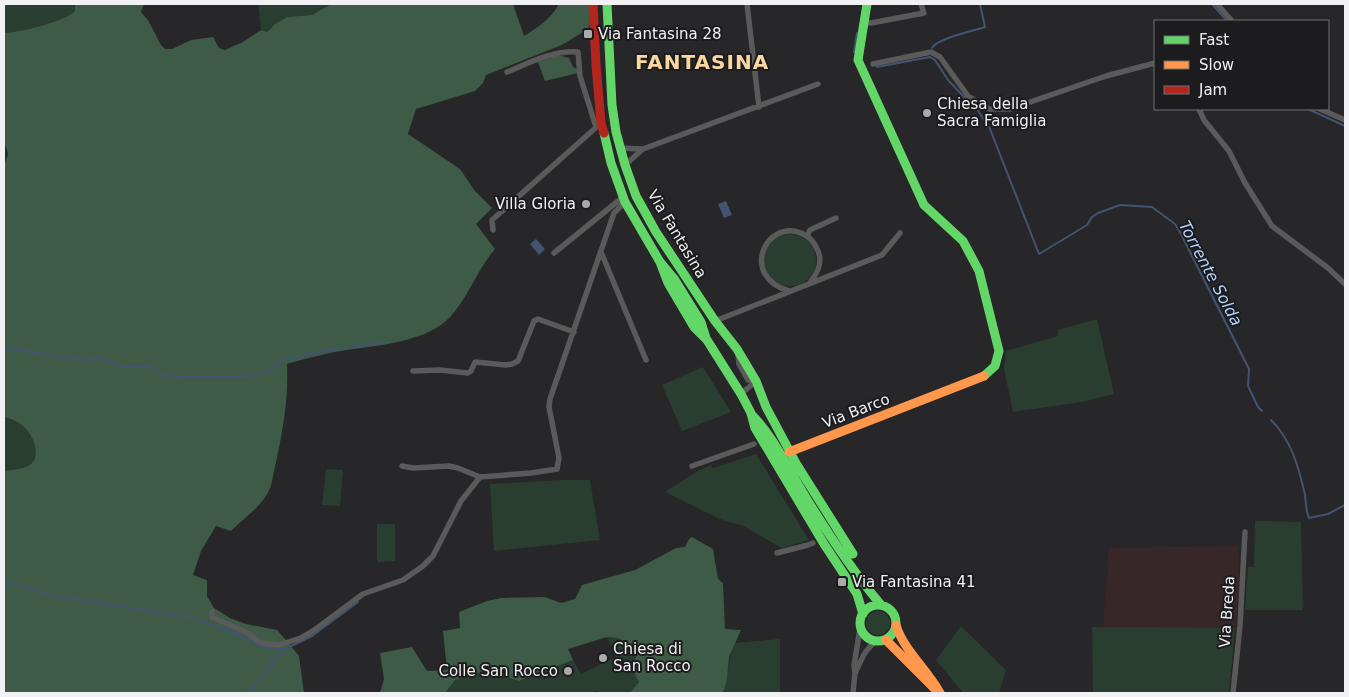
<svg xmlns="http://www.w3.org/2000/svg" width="1349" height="697" viewBox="0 0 1349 697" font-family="'DejaVu Sans',sans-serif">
  <rect width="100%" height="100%" fill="#272628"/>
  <!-- industrial -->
  <path fill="#382729" d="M 1238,546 L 1239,583 L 1235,628 L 1103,628 L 1109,548 Z"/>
  <!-- green -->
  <path fill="#2a3d31" d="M 4,4 L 75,4 L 75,11 C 64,22 20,32 4,33 Z
    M 258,4 L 331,4 L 312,15 L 287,17 L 275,24 L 266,32 L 261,30 Z
    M764 260a26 26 0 1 1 52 0a26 26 0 1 1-52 0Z
    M 1097,319 L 1114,394 L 1082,402 L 1013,412 L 1004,369 L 1006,351 L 1058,336 L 1058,330 Z
    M 703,367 L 731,412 L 682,431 L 662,385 Z
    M 4,417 C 12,419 19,422 25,428 C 33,435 41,456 31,464 C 24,469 12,470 4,471 Z
    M 756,454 L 809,540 L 782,548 L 743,526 L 720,519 L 665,492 L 696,472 L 711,465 L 713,468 Z
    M 326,469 L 343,470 L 340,506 L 322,505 Z
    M 562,480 L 590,480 L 600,540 L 494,551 L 490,484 Z
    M 1255,521 L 1301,522 L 1303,610 L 1245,610 L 1248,567 L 1254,567 Z
    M 377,524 L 395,524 L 395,561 L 377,562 Z
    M866 623a12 12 0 1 1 24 0a12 12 0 1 1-24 0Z
    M 961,626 L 1006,670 L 999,693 L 963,693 L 936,660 Z
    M 1092,627 L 1235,628 L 1229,693 L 1093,693 Z
    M 607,637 L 618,638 L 636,647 L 637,655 L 631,666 L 627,667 L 634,672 L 639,682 L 632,693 L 600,693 L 596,691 L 588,693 L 441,693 L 446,692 L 455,680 L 480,673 L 489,677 L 506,677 L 519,681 L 573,660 L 581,674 L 617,656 Z
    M 780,639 L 780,693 L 723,693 C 728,676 728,660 735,643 Z"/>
  <!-- forest -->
  <path fill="#3d5b46" d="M 75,4 L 144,4 L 141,12 L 148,20 L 161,45 L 165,49 L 172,49 L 191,40 L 213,37 L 219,48 L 225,50 L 243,42 L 261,30 L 267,32 L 275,24 L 287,17 L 312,15 L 331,4 L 513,4 L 524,36 C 538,27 551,19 559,4 L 589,4 L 590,22 L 588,29 L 562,45 L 486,75 L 483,83 L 475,91 L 416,109 L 408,134 L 460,169 L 475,191 L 492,208 L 476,224 L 495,249 C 477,270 469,296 451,316 C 428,342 379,345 347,350 C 327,353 307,358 287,364 C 289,408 280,443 271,486 C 263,506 246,516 231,531 L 216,526 L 201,551 L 193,575 L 207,580 L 207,596 L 214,608 L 230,618 L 246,624 L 277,630 L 286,640 L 299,656 L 304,693 L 4,693 L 4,471 C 12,470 24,469 31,464 C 41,456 33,435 25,428 C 19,422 12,419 4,417 L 4,165 L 8,154 L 6,147 L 4,146 L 4,33 C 20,32 64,22 75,11 Z
    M 558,55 L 569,58 L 573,67 L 577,69 L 578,73 L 545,81 L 538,62 Z
    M 692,537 L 713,549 L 718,579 L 723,583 L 725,629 L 741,630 L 729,657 L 727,679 L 723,693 L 630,693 L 639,682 L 634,672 L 626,667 L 631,666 L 637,655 L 636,647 L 618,638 L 607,637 L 568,649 L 573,660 L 519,681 L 506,677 L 489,677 L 479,673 L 455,680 L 446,692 L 380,693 L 384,679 L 380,653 L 412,647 L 427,671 L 447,670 L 443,631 L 460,628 L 459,612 L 487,601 L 501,598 L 545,597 L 561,603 L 575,599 L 582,585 L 635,570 L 676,548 L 685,547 L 689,539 Z"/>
  <!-- water -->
  <path fill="#425471" d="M 726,201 L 732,215 L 724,218 L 718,204 Z
    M 536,239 L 545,249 L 539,255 L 530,244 Z"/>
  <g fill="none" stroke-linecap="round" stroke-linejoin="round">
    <!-- stream -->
    <path stroke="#425471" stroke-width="2" d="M 1212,4 L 1227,21
      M 932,48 C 938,38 973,31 985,27 L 980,4
      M 854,52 L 857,33
      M 877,67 L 930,57 L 935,60 L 948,80 L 965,98
      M 967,100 L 977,109 L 990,129 L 1039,254 L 1087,225 L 1092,217 L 1098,213 L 1120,205 L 1152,207 L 1175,224 L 1180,232 L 1249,369 L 1248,386 L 1258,407 L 1262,411
      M 1308,109 L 1345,126
      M 7,348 L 82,360 L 103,358 L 122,367 L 150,367 L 161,374 L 180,377 L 248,377 L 272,369 L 280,362 L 292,358 L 335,349 L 387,342
      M 1271,420 C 1291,439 1299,468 1305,495 C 1306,503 1306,512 1309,518 L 1328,514 L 1345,505
      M 4,581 L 50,595 L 195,618 C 206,624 216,625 228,630 C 252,640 258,651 287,648
      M 248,693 L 277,658 L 287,648 L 312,636 L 358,602"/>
    <!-- street -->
    <path stroke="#5a5a5a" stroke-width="5.5" d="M 747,4 L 759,107
      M 1217,4 L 1232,21
      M 864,22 L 871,23 L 924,13 L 921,4
      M 873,64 L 931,52 L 940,57 L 968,96 L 989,109 L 1010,109 L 1106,76 L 1155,63
      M 507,72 C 529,63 553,50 578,52 L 580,76 L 596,127
      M 1199,109 L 1204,120 L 1229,151 L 1245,183 L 1272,226 L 1328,268 L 1345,284
      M 1320,109 L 1345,120
      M 620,148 L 643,149
      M 625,165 L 643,149 L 818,84
      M 493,230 L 492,220 L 601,123
      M 807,236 L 810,230 L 836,218
      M 601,252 L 646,360
      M 554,253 L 623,197
      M 789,291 C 739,276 766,219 801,233 C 808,236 814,241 817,249 C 823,260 819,271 811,281
      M 715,321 L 882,255 L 900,233
      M 738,354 L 739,364 L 748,380 L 756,381
      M 413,371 L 440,370 L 468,373 L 471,371 L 475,362 L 506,365 L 512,364 L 518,361 L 534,321 L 538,319 L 574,332
      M 741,394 L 756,381
      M 402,466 L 413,468 L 449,466 L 458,468 L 480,477 L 531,473 L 557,469 L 559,458 L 549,407 L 550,399 L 614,213 L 625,202
      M 692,466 L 754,444
      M 777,553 L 808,545 L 813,543
      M 212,612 L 212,617 L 248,633 L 259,642 L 269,644 L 279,645 L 301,638 L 313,631 L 363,594 L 403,580 L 423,566 L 433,556 L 461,501 L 480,477
      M 855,673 C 862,660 864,649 877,641
      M 853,693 L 855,673 L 854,665 L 860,629
      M 1233,693 L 1240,626 L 1245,532"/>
    <!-- fast -->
    <path stroke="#63d668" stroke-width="9" d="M 607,4 L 612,105 L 616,132 L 625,165 L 636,196 L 656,232 L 715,321 L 737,349 L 756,381 L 766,407 L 797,465 L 853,554
      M 867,4 L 858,60 L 924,205 L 963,241 L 979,271 L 999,351 L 995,366 L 984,376
      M 604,133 L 611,163 L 625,202 L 660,262 L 675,280 L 701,322 L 706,338
      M 660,262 L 668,283 L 694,327 L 707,340 L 741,394 L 751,413 L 755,428 L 824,544 L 857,594 L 863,614
      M 751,414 C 773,436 786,465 802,491 C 826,531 851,569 881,605
      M860 623a18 18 0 1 1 36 0a18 18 0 1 1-36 0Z"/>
    <!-- slow -->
    <path stroke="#ff974d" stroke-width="9" d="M 789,452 L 984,376
      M 896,625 C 904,651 927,669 940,693
      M 886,640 L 938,692"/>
    <!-- jam -->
    <path stroke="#b3261e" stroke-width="9" d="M 593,4 L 596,65 L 601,123 L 604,133"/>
  </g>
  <!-- markers -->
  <g fill="#aaaaac" stroke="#1c1c1f" stroke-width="2">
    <rect x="583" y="29" width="10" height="10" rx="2.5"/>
    <circle cx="927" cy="113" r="5"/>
    <circle cx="586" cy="204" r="5"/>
    <rect x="837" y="577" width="10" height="10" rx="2.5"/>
    <circle cx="603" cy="658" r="5"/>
    <circle cx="568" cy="671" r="5"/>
  </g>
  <g text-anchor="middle" stroke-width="4" stroke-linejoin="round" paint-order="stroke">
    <!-- poi labels -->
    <g font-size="15" fill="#f1f1f3" stroke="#1c1c1f" text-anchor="start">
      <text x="598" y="39">Via Fantasina 28</text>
      <text x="937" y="109">Chiesa della<tspan x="937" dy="17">Sacra Famiglia</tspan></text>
      <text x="576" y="209" text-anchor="end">Villa Gloria</text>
      <text x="852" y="587">Via Fantasina 41</text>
      <text x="613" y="654">Chiesa di<tspan x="613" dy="17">San Rocco</tspan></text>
      <text x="558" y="676" text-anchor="end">Colle San Rocco</text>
    </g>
    <!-- street labels -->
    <g font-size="15" fill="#f1f1f3" stroke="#1c1c1f">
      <text transform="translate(677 234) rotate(59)" y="5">Via Fantasina</text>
      <text transform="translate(856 411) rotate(-21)" y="5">Via Barco</text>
      <text transform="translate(1227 612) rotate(-86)" y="5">Via Breda</text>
    </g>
    <!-- water labels -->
    <g font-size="16" font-style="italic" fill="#b4d1fd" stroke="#1c1c1f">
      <text transform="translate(1211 273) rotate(62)" y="6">Torrente Solda</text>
    </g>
    <!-- district labels -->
    <g font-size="20" font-weight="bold" letter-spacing="1" fill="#fad7a1" stroke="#1c1c1f">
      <text x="702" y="69">FANTASINA</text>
    </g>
  </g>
  <!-- border -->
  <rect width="1349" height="697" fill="none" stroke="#f1f1f3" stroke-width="10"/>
  <!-- legend -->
  <rect x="1154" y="20" width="175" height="90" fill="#1c1c1f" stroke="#717174"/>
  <rect x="1164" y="36" width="25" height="8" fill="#63d668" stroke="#717174"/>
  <text x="1199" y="45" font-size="15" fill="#f1f1f3">Fast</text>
  <rect x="1164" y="61" width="25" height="8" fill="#ff974d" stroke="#717174"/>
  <text x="1199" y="70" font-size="15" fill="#f1f1f3">Slow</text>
  <rect x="1164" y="86" width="25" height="8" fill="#b3261e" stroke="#717174"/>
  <text x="1199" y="95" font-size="15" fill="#f1f1f3">Jam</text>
</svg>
